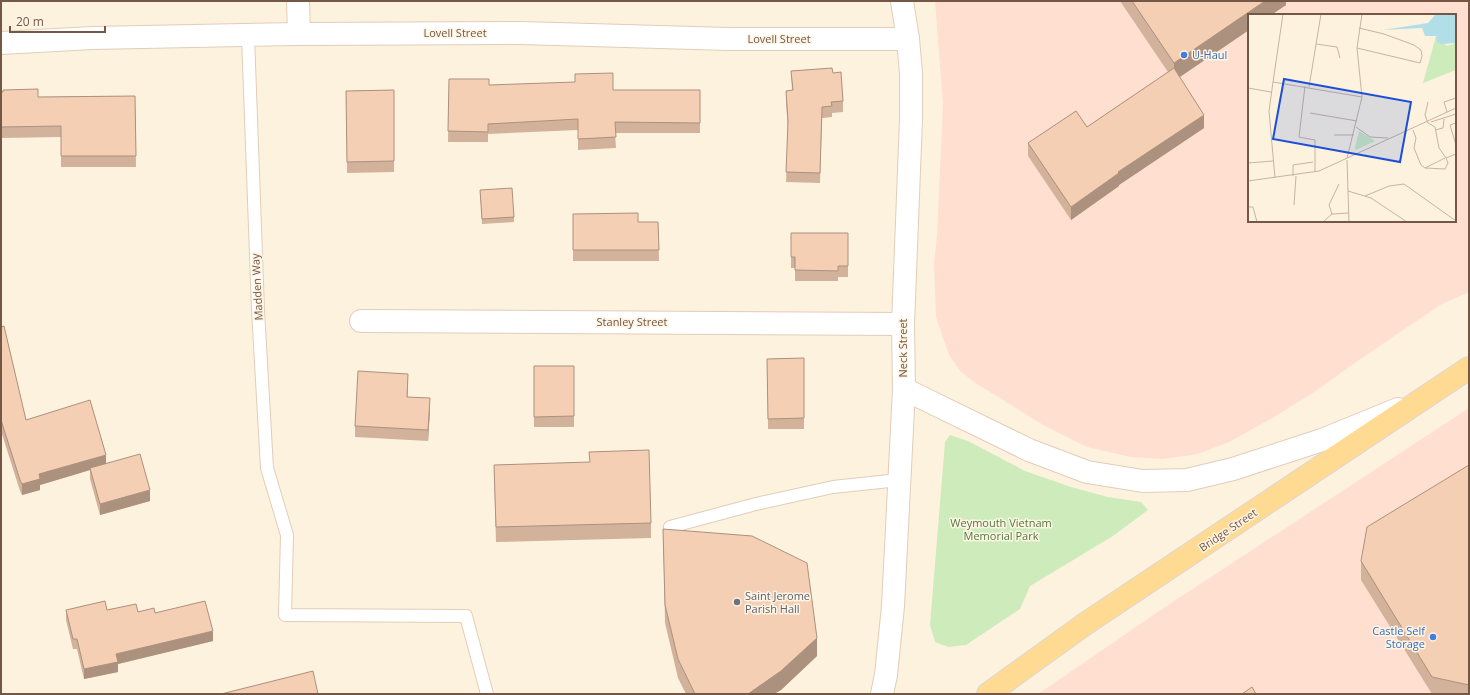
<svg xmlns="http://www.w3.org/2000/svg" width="1470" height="695" viewBox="0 0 1470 695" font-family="'Open Sans',sans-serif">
  <rect width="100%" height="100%" fill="#fdf2de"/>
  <!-- commercial -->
  <path fill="#ffdfd0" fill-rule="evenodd" d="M 935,1 L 1469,1 L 1469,292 L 1440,305 L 1359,360 L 1313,393 L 1267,421 L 1229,442 L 1198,454 L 1163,459 L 1131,457 L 1087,447 L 1045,426 L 977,384 L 961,372 L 949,355 L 936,317 L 934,263 L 937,236 L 943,104 ZM 1249,15 L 1455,15 L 1455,221 L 1249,221 Z
    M 1469,408 L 1469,694 L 1038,694 L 1168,605 Z"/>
  <!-- green -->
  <path fill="#ceebbc" d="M 950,435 L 968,441 L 1025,471 L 1071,487 L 1108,497 L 1141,502 L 1148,510 L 1113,536 L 1030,586 L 1020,609 L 966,645 L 948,647 L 935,642 L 930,625 L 945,442 Z"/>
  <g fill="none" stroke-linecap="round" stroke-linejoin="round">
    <defs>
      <path id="service" d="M 248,36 L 258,310 L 267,468 L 287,535 L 285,615 L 466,616 L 487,694
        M 670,527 L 756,504 L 833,487 L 899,480"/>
      <path id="minor" d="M 298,1 L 299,34
        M 1,43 L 92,38 L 299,34 L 521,33 L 729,39 L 908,39
        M 361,321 L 903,324"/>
      <path id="tertiary" d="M 904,389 L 1029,450 L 1087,472 L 1143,481 L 1187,480 L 1233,469 L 1322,440 L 1398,409
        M 882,694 L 886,675 L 893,606 L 904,389 L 903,324 L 911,119 L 911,73 L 908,39 L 902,1"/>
      <path id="primary" d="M 988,694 L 1085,624 L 1469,368"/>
    </defs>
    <!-- service casing -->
    <use href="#service" stroke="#e1cdba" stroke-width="14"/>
    <!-- minor casing -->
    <use href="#minor" stroke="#e1cdba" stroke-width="24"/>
    <!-- tertiary casing -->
    <use href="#tertiary" stroke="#e1cdba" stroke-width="24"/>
    <!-- primary casing -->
    <use href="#primary" stroke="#ded7d2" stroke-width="24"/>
    <!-- service -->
    <use href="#service" stroke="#fff" stroke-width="12"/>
    <!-- minor -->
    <use href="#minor" stroke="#fff" stroke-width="22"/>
    <!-- tertiary -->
    <use href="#tertiary" stroke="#fff" stroke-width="22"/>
    <!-- primary -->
    <use href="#primary" stroke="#ffda93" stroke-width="22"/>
  </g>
  <!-- wall -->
  <path fill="#d2b29b" d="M 1120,1 L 1286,1 L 1286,5 L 1179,77 L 1204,128 L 1119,185 L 1119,186 L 1071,220 L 1028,156 L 1028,143 L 1087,127 L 1168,72 Z
    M 791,71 L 833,73 L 843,101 L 843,112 L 832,113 L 832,117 L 822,118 L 820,183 L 786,182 L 788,129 L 786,102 L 786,91 L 792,90 Z
    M 449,79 L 489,85 L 613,90 L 700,90 L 700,133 L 615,133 L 616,148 L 578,150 L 578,130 L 488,134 L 488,142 L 448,142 Z
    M 394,90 L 394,172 L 347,173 L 346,91 Z
    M 1,92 L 38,97 L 135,96 L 136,167 L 61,167 L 61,137 L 1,138 Z
    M 480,190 L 514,217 L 514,222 L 482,224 Z
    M 573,214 L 638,222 L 658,222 L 659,261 L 573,261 Z
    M 791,233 L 848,233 L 848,277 L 838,277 L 838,281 L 795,281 L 795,268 L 791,268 Z
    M 1,327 L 26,420 L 106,463 L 150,501 L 100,515 L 90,479 L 90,470 L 40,485 L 40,490 L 22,495 L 20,491 L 1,431 Z
    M 804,358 L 804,429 L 768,429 L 767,359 Z
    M 534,366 L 574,366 L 574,427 L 534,427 Z
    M 408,385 L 407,397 L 430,409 L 428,441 L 355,437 L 355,426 Z
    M 494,465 L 651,523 L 651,538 L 496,542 Z
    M 1469,465 L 1469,694 L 1432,694 L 1361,580 L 1361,561 Z
    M 663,529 L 817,656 L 781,690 L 774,694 L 686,694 L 678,678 L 665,623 Z
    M 66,610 L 107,610 L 155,613 L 213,641 L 118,664 L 118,672 L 84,679 L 77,649 L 73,649 L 66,620 Z"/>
  <!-- shaded-wall -->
  <path fill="#ab917e" d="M 1265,1 L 1286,1 L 1286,5 L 1271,15 L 1249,15 L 1249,30 L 1174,81 L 1174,63 Z
    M 1204,115 L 1204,128 L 1119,185 L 1119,186 L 1071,220 L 1071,207 L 1118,172 Z
    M 408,374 L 408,385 L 407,407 L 407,397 Z
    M 430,398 L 430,409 L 428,441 L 428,430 Z
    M 106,455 L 106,465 L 90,468 L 90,470 L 40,485 L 40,490 L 22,495 L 22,484 L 39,474 Z
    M 150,490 L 150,501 L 100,515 L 100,504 Z
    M 213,631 L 213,641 L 118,664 L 118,672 L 84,679 L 84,669 L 116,654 Z
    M 817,638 L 817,656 L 781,690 L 774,694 L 748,694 Z"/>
  <!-- building -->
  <path fill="#f4cfb4" stroke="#ab917e" d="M 1132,1 L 1265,1 L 1174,63 Z
    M 832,68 L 833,73 L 841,72 L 843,101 L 831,102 L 832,106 L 822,107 L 820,173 L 786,172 L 788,121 L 786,91 L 793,90 L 791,71 Z
    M 1174,68 L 1204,115 L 1118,172 L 1119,173 L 1071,207 L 1028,143 L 1076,111 L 1087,127 Z
    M 613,73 L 613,90 L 700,90 L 700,123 L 615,122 L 616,137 L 578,139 L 578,119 L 488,124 L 488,132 L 448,131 L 449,79 L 489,79 L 489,85 L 575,82 L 575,74 Z
    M 38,89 L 38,97 L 135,96 L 136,156 L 61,156 L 61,126 L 1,127 L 1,92 L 3,92 L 3,90 Z
    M 394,90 L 394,161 L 347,162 L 346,91 Z
    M 512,188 L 514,217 L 482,219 L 480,190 Z
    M 638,213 L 638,222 L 658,222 L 659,250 L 573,250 L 573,214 Z
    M 791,233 L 848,233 L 848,266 L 838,266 L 838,271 L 795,270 L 795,257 L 791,257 Z
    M 4,326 L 26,420 L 90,400 L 106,455 L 39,474 L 40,479 L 22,484 L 20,480 L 1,420 L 1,327 Z
    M 804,358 L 804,418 L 768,419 L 767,359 Z
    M 534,366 L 574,366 L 574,416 L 534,417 Z
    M 358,371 L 408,374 L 407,397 L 430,398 L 428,430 L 355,426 Z
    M 649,450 L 651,523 L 496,527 L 494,465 L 590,462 L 589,452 Z
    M 140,454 L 150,490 L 100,504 L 90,468 Z
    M 1469,465 L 1469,685 L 1432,677 L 1361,561 L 1367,527 Z
    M 663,529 L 752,536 L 807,563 L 817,638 L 781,671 L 748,694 L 695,694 L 678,659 L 665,605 Z
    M 105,601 L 107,610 L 136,604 L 138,612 L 154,608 L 155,613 L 205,601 L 213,631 L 116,654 L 118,662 L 84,669 L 77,639 L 73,639 L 66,610 Z
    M 313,671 L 318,694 L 221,694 Z
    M 1252,687 L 1256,694 L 1242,694 Z"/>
  <!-- markers -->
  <g fill="#3f7fe0" stroke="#fff5e5" stroke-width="1.5">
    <circle cx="1184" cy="55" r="4"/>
    <circle cx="1433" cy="637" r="4"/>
  </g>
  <circle fill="#6b7280" stroke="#fff5e5" stroke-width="1.5" cx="737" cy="602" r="4"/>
  <g text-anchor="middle" stroke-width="3" stroke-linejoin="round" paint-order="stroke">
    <!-- street labels -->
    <g font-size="11" fill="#745745" stroke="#fff5e5">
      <text x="455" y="37">Lovell Street</text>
      <text x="779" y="43">Lovell Street</text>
      <text transform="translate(257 287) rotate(-93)" y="4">Madden Way</text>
      <text x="632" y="326">Stanley Street</text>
      <text transform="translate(903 348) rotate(-90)" y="4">Neck Street</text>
      <text transform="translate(1228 530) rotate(-34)" y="4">Bridge Street</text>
    </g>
    <!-- shop labels -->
    <g font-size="11" fill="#366cbe" stroke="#fff5e5" text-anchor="start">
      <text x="1192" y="59">U-Haul</text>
      <text x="1425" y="635" text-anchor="end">Castle Self<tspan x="1425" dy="13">Storage</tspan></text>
    </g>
    <!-- park labels -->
    <g font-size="11" fill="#4d7a3d" stroke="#fff5e5">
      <text x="1001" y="527">Weymouth Vietnam<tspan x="1001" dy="13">Memorial Park</tspan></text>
    </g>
    <!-- worship labels -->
    <g font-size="11" fill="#5b616d" stroke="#fff5e5" text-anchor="start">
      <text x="745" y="600">Saint Jerome<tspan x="745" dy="13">Parish Hall</tspan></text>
    </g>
  </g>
  <!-- overview -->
  <g transform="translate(1248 14)">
    <rect width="208" height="208" fill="#fdf2de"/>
    <path d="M 188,22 L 199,32 L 208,29 L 208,56 L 175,69 ZM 111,117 L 127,127 L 108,136 L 107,134 Z" fill="#ceebbc"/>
    <path d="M 188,0 L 208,0 L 208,29 L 194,30 L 189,28 L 188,22 L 177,22 L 174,14 L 135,16 L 180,9 Z" fill="#b2dee7"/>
    <path fill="none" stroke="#c6b4a1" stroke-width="1" d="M 68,30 L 89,33 L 92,44M 109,34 L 172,49 L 174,42 L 173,36 L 166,31 L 136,20 L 111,14M 25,68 L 35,0M 57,72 L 51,123 L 67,126 L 67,158M 61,73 L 73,0M 0,74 L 23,78M 180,88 L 177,101 L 180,109 L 187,113 L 191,134 L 198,144M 199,98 L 196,88 L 208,84M 62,99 L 109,107M 183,108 L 208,100M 208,109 L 202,111 L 208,131M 108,113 L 122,123 L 140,124M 165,116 L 168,124 L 166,134 L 173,151 L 177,154 L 197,155 L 200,149 L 198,144 L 208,140M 187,116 L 195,114 L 196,105M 86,121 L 106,121M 99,144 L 114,83 L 109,34 L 114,0M 99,146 L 101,208M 0,149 L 25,147M 177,154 L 197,144M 45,162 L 45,151 L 65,148M 27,164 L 21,97 L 25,68 L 114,83M 0,167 L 71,157 L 208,94M 100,177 L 123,184 L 159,208M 117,182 L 141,172 L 156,170 L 208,207M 46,191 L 48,162M 0,193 L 5,193 L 9,208M 84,200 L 81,191 L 91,170M 75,208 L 84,200 L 101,199"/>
    <path fill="#1d4ed8" fill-opacity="0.15" stroke="#1d4ed8" stroke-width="2" d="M 36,65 L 163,88 L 152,148 L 25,125 Z"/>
    <rect width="208" height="208" fill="none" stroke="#745745" stroke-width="2"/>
  </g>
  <!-- border -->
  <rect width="1470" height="695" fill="none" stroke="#745745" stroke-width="4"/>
  <!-- scale -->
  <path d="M10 26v6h95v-6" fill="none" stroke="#745745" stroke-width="2"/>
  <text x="16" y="26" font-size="12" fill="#745745" stroke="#fff5e5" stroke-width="3" paint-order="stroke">20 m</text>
</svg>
